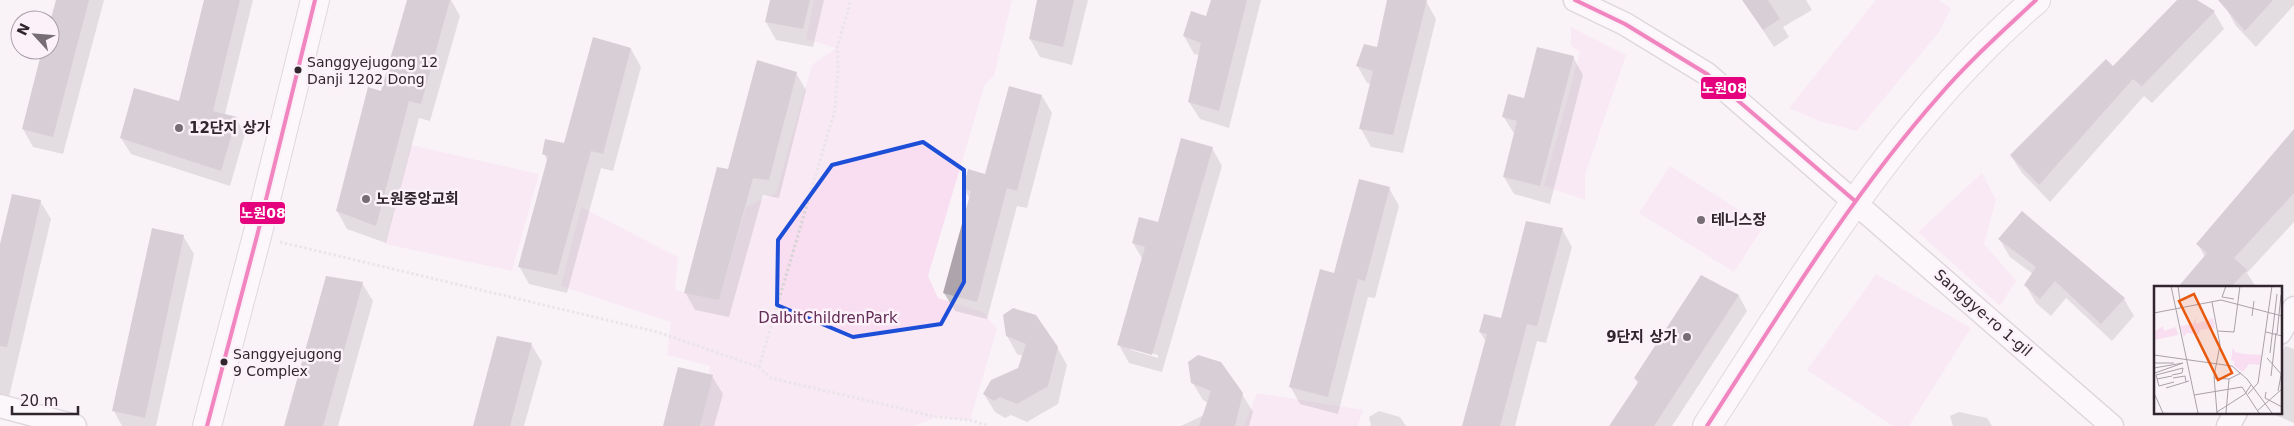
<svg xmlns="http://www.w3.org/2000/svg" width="2294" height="426" viewBox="0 0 2294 426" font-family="'DejaVu Sans','Noto Sans KR',sans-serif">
  <rect width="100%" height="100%" fill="#f9f3f8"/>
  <!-- green -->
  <path fill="#f9def1" d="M 814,0 L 1012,0 L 994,76 L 985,84 L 928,276 L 938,298 L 983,312 L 997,329 L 970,420 L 937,417 L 915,426 L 705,426 L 698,423 L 710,366 L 667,355 L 671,322 L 561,286 L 581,207 L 678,257 L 675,290 L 719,300 L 746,207 L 776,193 L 812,65 L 836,48 L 806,39 Z
    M 1876,0 L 1938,0 L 1951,8 L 1939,32 L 1857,131 L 1819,121 L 1789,108 Z
    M 1571,27 L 1626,55 L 1585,175 L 1585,200 L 1544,186 L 1580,52 L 1571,46 Z
    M 411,145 L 539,174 L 512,271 L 385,244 Z
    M 1670,166 L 1764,226 L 1734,272 L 1639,213 Z
    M 1982,173 L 1996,200 L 1984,244 L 2016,281 L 2000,306 L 1918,232 Z
    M 1876,274 L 1971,328 L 1909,426 L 1893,426 L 1807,370 Z
    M 1257,393 L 1363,410 L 1358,426 L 1244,426 Z"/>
  <!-- shadow -->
  <path fill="#0003" fill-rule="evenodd" d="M 57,0 L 104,0 L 63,154 L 33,147 L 23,129 L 44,50 L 50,50 L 50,26 Z
    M 205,0 L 253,0 L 225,114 L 236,118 L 245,134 L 230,186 L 131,154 L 121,138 L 180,102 Z
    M 408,0 L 451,0 L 460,16 L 430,121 L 419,118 L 386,243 L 347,229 L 337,211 L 382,93 Z
    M 771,0 L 824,0 L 813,47 L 776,40 L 766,22 Z
    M 1038,0 L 1088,0 L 1072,65 L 1040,57 L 1030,39 Z
    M 1212,0 L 1261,0 L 1229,128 L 1200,119 L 1189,102 L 1200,55 L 1194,54 L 1184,36 L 1207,17 Z
    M 1389,0 L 1426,1 L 1436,19 L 1403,153 L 1371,147 L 1361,129 L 1371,84 L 1367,83 L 1357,65 L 1378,49 Z
    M 1743,0 L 1806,0 L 1812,10 L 1783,27 L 1789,37 L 1774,47 Z
    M 2179,0 L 2195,0 L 2214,12 L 2224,29 L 2152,103 L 2144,96 L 2050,202 L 2022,173 L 2011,156 L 2113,68 Z
    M 2233,0 L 2294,0 L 2294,5 L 2256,47 L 2236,26 L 2226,8 Z
    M 594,38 L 631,49 L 641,67 L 613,171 L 601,168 L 567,293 L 529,284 L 519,266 L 548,162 L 544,154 L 565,144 Z
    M 1573,57 L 1583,75 L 1550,204 L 1514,194 L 1504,177 L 1515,135 L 1503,116 Z
    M 796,73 L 806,90 L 779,198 L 763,195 L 729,317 L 695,310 L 685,292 L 729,171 Z
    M 1042,96 L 1052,113 L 1027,208 L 1017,206 L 987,319 L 955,311 L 944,293 L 970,199 L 964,189 L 986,176 Z
    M 2294,131 L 2294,222 L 2247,273 L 2256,287 L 2179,287 L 2205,257 L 2198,244 Z
    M 1212,148 L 1222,166 L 1162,372 L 1129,363 L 1119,345 L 1143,260 L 1133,243 L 1140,219 L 1159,224 ZM 1131,347 L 1158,355 L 1158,358 L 1131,350 Z
    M 1389,188 L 1399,206 L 1375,298 L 1368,297 L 1338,414 L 1300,404 L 1290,386 L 1335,274 Z
    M 40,201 L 51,219 L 9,397 L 0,395 L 0,250 Z
    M 1562,229 L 1572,247 L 1546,343 L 1537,341 L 1515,426 L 1463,426 L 1486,342 L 1480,332 L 1502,320 Z
    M 183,236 L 194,254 L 156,426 L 122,426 L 114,411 Z
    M 2000,240 L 2124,299 L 2134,316 L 2112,341 L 2066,298 L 2051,316 L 2036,303 L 2026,286 L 2033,274 L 2010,257 Z
    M 1702,277 L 1739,296 L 1747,311 L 1672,426 L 1611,426 L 1639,385 L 1635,379 Z
    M 362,283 L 373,301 L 338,426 L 286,426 Z
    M 1007,336 L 1057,347 L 1067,365 L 1058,404 L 1027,422 L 1011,415 L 1005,418 L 995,412 L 984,394 L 1019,369 L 1023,356 L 1017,354 Z
    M 531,344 L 542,362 L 524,426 L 474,426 Z
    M 2285,346 L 2294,349 L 2294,423 L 2268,412 L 2280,412 L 2280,358 Z
    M 712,376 L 723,394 L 714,426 L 664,426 Z
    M 1192,382 L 1242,394 L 1253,412 L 1249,426 L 1181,426 L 1204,415 L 1208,403 L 1203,400 Z
    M 1379,411 L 1400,417 L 1406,426 L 1371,426 L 1369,417 Z
    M 1959,412 L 1987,418 L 1992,426 L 1953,426 L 1950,416 Z"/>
  <!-- building -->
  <path fill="#ada5ab" d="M 56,0 L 89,0 L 53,137 L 22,129 L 42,50 L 50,50 L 50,22 Z
    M 204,0 L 240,0 L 213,111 L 237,117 L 221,171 L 120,138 L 134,88 L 179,101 Z
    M 407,0 L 450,0 L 421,104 L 409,101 L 376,226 L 336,211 L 368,87 L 381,91 Z
    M 770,0 L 810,0 L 803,29 L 765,22 Z
    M 1037,0 L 1074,0 L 1063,47 L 1029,39 Z
    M 1211,0 L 1247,0 L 1219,111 L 1188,102 L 1201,43 L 1183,36 L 1191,11 L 1206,16 Z
    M 1387,0 L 1427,0 L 1393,135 L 1359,129 L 1373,71 L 1356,66 L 1364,44 L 1377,47 Z
    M 1742,0 L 1768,0 L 1780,19 L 1763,30 Z
    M 2177,0 L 2197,0 L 2215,11 L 2142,86 L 2133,79 L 2039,185 L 2010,155 L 2106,59 L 2113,66 Z
    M 2218,0 L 2273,0 L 2245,31 Z
    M 593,37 L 631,48 L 603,154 L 591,151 L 557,275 L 518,267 L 548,156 L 542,154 L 545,139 L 564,143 Z
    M 1537,47 L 1574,56 L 1540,186 L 1503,177 L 1517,121 L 1502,117 L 1508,94 L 1524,98 Z
    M 757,60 L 797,72 L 769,180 L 753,178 L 719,300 L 684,293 L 717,167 L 728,169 Z
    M 1009,86 L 1042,95 L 1017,191 L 1007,188 L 977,302 L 943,293 L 971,191 L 963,189 L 968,169 L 985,174 Z
    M 2294,129 L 2294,193 L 2234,258 L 2247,270 L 2231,287 L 2178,287 L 2207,253 L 2196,244 Z
    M 1181,138 L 1213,147 L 1152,355 L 1117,345 L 1145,247 L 1132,243 L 1139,217 L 1158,222 Z
    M 1359,179 L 1390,187 L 1365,281 L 1358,279 L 1328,397 L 1289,387 L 1320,269 L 1334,273 Z
    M 12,194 L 41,200 L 7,347 L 0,346 L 0,244 Z
    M 2022,211 L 2125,298 L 2101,324 L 2055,281 L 2040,299 L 2024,285 L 2036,267 L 1998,239 Z
    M 1526,221 L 1563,228 L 1537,326 L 1527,324 L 1500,426 L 1462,426 L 1487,334 L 1479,332 L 1484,314 L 1501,318 Z
    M 152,228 L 184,235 L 145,418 L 112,411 Z
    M 1701,275 L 1739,295 L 1654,426 L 1609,426 L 1639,381 L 1634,378 Z
    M 326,276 L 363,282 L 323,426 L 284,426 Z
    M 1013,308 L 1036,315 L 1058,347 L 1048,386 L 1017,404 L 1000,397 L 994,401 L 983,394 L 991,380 L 1018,368 L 1026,344 L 1006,336 L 1003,315 Z
    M 497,336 L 532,343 L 510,426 L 473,426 Z
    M 1198,355 L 1221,362 L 1243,393 L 1235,426 L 1199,426 L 1211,391 L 1191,383 L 1188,362 Z
    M 678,367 L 713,375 L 700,426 L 663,426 Z"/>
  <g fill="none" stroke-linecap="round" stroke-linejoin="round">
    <defs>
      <path id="street" d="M 1575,0 L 1625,24 L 1707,74 L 2112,426
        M 2280,333 L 2294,308
        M 0,406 L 75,426
        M 2228,426 L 2236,412"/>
      <path id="secondary" d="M 207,426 L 257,236 L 315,0
        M 1707,426 C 1805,275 1897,118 2036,0"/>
    </defs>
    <!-- street casing -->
    <use href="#street" stroke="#bfb7bd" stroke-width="25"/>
    <!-- secondary casing -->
    <use href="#secondary" stroke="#bfb7bd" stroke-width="30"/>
    <!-- path -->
    <path stroke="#d6d4d5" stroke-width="3" stroke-dasharray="2.5 2.5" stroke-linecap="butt" d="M 280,242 L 657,332 L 759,367 L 771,378 L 937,417 L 970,420 L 989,426
      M 759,367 L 835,110 L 838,70 L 837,48 L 851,0"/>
    <!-- street -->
    <use href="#street" stroke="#fefdfe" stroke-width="22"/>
    <!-- secondary -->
    <use href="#secondary" stroke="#fefdfe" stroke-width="28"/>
    <defs>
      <path id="bus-1" d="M 1575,0 L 1625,24 L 1707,74 L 1855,201
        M 207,426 L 257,236 L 315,0
        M 1707,426 C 1780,313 1850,197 1939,96 C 1969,61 2003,31 2036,0"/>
    </defs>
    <!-- bus-1 casing -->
    <use href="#bus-1" stroke="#fcf0f9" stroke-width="8"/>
    <!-- bus-1 -->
    <use href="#bus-1" stroke="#e5007d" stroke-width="4"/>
  </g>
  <!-- marked area -->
  <path d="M0 0H2294V426H0ZM 923,142 L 964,170 L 964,282 L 941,324 L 853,337 L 777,305 L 778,240 L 832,165 Z" fill="#f9f3f8" fill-opacity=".55" fill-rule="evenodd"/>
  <path fill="none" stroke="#1d4ed8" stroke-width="4" stroke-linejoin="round" d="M 923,142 L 964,170 L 964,282 L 941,324 L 853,337 L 777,305 L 778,240 L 832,165 Z"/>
  <!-- markers -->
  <g fill="#31262e" stroke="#fcf0f9" stroke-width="2">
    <circle cx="298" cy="70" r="4.5"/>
    <circle cx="224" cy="362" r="4.5"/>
  </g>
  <g fill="#776e75" stroke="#fcf0f9" stroke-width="2">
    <circle cx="179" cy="128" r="5"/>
    <circle cx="366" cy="199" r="5"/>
    <circle cx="1701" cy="220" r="5"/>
    <circle cx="1687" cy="337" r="5"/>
  </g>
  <g text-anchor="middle" stroke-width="5" stroke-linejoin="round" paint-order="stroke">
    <!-- bus labels -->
    <g font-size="14" fill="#31262e" stroke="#fcf0f9" text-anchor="start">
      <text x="307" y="67">Sanggyejugong 12<tspan x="307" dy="17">Danji 1202 Dong</tspan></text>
      <text x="233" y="359">Sanggyejugong<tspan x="233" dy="17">9 Complex</tspan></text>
    </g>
    <!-- poi labels -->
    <g font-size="15" font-weight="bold" fill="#31262e" stroke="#fcf0f9" text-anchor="start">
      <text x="189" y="133">12단지 상가</text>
      <text x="376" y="204">노원중앙교회</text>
      <text x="1711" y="225">테니스장</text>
      <text x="1677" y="342" text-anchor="end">9단지 상가</text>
    </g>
    <!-- street labels -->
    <g font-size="15" fill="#31262e" stroke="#fcf0f9">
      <text transform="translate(1983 313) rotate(41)" y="5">Sanggye-ro 1-gil</text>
    </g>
    <!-- park labels -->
    <g font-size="15" fill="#622c56" stroke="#fcf0f9">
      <text x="828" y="323">DalbitChildrenPark</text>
    </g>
  </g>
  <!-- overview -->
  <g transform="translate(2154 286)">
    <rect width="128" height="128" fill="#f9f3f8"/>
    <path d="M 42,31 L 42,38 L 59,32 L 61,42 L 46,44 L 45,48 L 33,47 L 30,51 L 26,40 L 39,38 ZM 9,40 L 10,45 L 22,41 L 24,49 L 0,54 L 0,46 ZM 79,61 L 81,66 L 90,68 L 108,69 L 106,79 L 95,78 L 89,86 L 80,80 L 80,75 L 77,74 Z" fill="#f9def1"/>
    <path fill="none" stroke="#a9a1a7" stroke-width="1" d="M 17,0 L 44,127M 24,0 L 27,22M 72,0 L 68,11 L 80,13M 58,16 L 66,59 L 60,90 L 63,127M 0,27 L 67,14 L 128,30M 98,30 L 100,15M 64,45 L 80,46 L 86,0M 112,46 L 128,50M 123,48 L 127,9M 116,67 L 123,8M 0,69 L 78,80 L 93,93 L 118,127M 113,72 L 128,89M 0,77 L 20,77M 0,82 L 29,77 L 1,87 L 0,84M 18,89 L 28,87 L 29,82 L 2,89 L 5,100 L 20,96M 117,90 L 122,47M 19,92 L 31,90 L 32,96M 60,92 L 75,93 L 87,87M 3,93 L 18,90M 12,102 L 35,95M 124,105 L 128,84M 112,106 L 111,112 L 128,121M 0,107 L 9,127M 94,108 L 104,97 L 118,0M 40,109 L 88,101 L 105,127M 103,125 L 128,103M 63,126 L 91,108 L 97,99M 72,127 L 75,93"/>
    <path fill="#e8590c" fill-opacity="0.15" stroke="#e8590c" stroke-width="2.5" d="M 40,8 L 78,87 L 64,94 L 25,15 Z"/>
    <rect width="128" height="128" fill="none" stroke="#31262e" stroke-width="2.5"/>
  </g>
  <g stroke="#fcf0f9" stroke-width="2">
    <rect x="1700" y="76" width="47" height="24" rx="5" fill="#e5007d"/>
    <rect x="239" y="201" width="47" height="24" rx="5" fill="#e5007d"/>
  </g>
  <g font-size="14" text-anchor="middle" font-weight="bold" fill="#fff">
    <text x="1724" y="93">노원08</text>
    <text x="263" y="218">노원08</text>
  </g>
  <!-- north arrow -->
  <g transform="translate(35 35) rotate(296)"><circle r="24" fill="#fcf0f9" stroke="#ab9fa8"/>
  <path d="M0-4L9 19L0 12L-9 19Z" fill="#776e75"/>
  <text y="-8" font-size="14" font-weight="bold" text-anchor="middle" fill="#31262e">N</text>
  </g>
  <!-- scale -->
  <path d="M12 406v8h66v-8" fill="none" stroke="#31262e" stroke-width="2.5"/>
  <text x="20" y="406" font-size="15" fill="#31262e" stroke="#fcf0f9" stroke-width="4" paint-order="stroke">20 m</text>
</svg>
